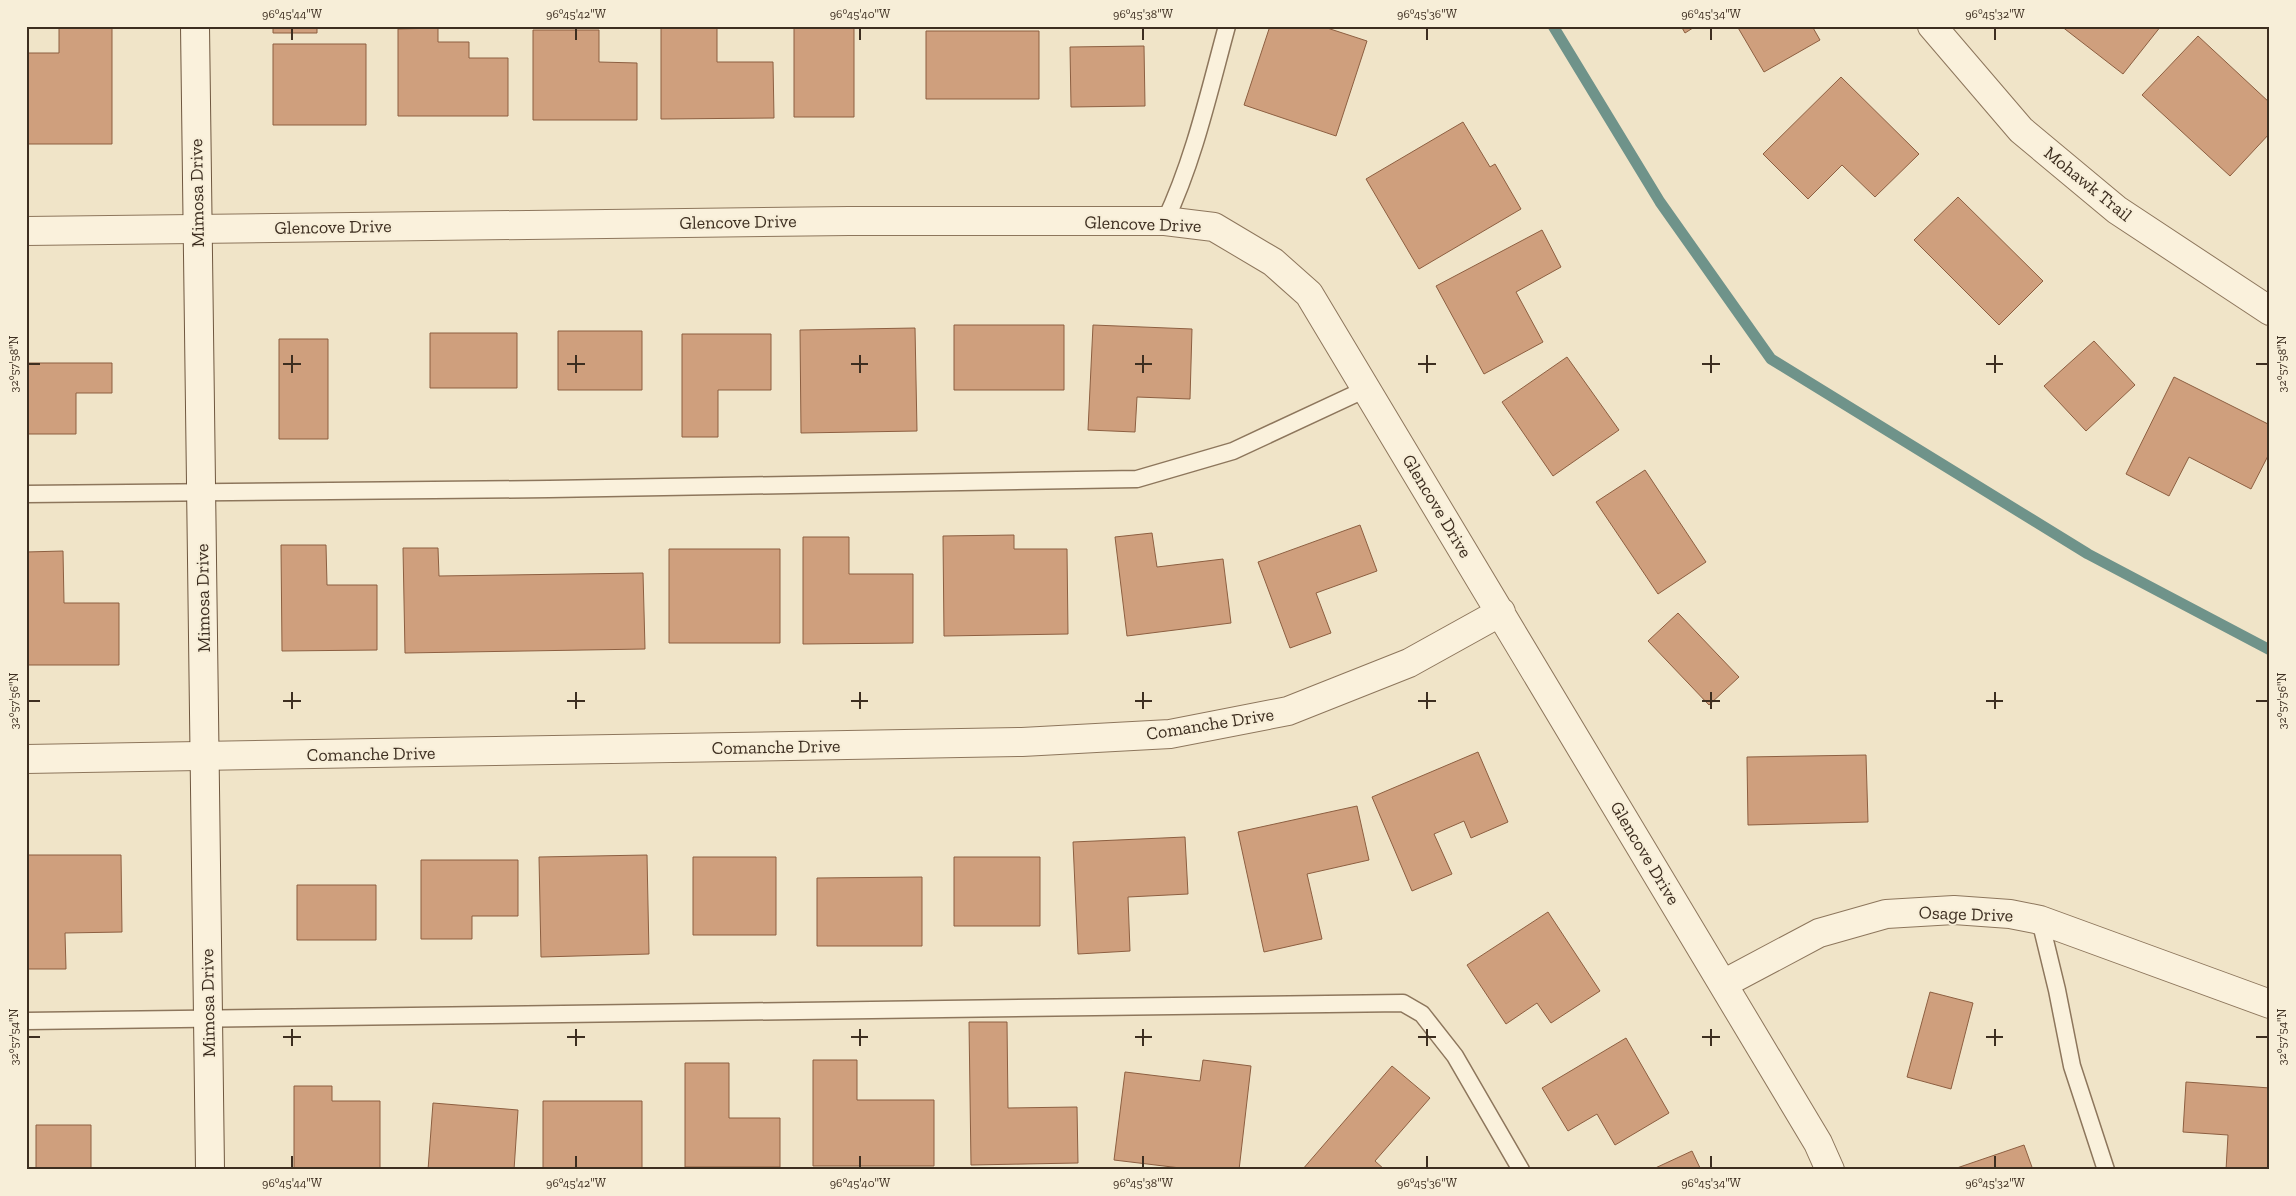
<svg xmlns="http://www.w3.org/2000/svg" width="2296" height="1196" viewBox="0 0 2296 1196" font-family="'Zilla Slab',serif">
  <rect width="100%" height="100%" fill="#f0e4c8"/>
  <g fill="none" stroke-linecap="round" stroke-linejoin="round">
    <!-- stream -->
    <path stroke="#6f938a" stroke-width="11" d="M 1553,26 L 1660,202 L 1771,359 L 2088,554 L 2270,650"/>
  </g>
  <!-- building -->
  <path fill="#cf9f7d" stroke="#8d5f41" d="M 59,26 L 112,26 L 112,144 L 26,144 L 26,53 L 59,53 Z
    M 273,26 L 317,26 L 317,33 L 273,33 Z
    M 661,26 L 717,26 L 717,62 L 773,62 L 774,118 L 661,119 Z
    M 794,26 L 854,26 L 854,117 L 794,117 Z
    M 1270,26 L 1321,26 L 1367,41 L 1336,136 L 1244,105 Z
    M 1681,26 L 1696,26 L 1685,33 Z
    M 1737,26 L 1812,26 L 1820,40 L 1764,72 Z
    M 2061,26 L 2161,26 L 2123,74 Z
    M 438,28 L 438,42 L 469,42 L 469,58 L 508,58 L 508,116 L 398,116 L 398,29 Z
    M 533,30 L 599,30 L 599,62 L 637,63 L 637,120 L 533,120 Z
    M 926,31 L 1039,31 L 1039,99 L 926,99 Z
    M 2198,36 L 2270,103 L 2270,133 L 2230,176 L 2142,95 Z
    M 273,44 L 366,44 L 366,125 L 273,125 Z
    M 1144,46 L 1145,106 L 1071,107 L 1070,47 Z
    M 1841,77 L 1919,154 L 1875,197 L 1842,165 L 1808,199 L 1763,154 Z
    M 1463,122 L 1490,167 L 1495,164 L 1521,209 L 1419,269 L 1366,179 Z
    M 1958,197 L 2043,281 L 1999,325 L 1914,240 Z
    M 1542,230 L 1561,267 L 1516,292 L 1543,342 L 1484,374 L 1436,286 Z
    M 954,325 L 1064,325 L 1064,390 L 954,390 Z
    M 1093,325 L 1192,329 L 1190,399 L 1137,397 L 1135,432 L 1088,430 Z
    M 915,328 L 917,431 L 801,433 L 800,330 Z
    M 558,331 L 642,331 L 642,390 L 558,390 Z
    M 430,333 L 517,333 L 517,388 L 430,388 Z
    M 682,334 L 771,334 L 771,390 L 718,390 L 718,437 L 682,437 Z
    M 279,339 L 328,339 L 328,439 L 279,439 Z
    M 2094,341 L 2135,385 L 2086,431 L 2044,386 Z
    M 1567,357 L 1619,430 L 1553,476 L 1502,402 Z
    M 26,363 L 112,363 L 112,393 L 76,393 L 76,434 L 26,434 Z
    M 2174,377 L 2270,425 L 2270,452 L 2251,489 L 2189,457 L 2169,496 L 2126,474 Z
    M 1645,470 L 1706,562 L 1658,594 L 1596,502 Z
    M 1360,525 L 1377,571 L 1316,593 L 1331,633 L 1290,648 L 1258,562 Z
    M 1152,533 L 1157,567 L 1223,559 L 1231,623 L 1127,636 L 1115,537 Z
    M 1014,535 L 1014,549 L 1067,549 L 1068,634 L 944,636 L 943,536 Z
    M 803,537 L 849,537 L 849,574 L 913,574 L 913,643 L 803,644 Z
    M 281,545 L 326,545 L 327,585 L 377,585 L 377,650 L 282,651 Z
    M 403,548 L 438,548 L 439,576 L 643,573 L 645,649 L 405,653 Z
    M 669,549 L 780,549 L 780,643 L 669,643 Z
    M 63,551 L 64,603 L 119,603 L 119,665 L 26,665 L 26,552 Z
    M 1678,613 L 1739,677 L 1709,705 L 1648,641 Z
    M 1478,752 L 1508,822 L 1471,838 L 1464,821 L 1434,834 L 1452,874 L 1412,891 L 1372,797 Z
    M 1866,755 L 1868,822 L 1748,825 L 1747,757 Z
    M 1357,806 L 1369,860 L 1307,874 L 1322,939 L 1264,952 L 1238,832 Z
    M 1185,837 L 1188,894 L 1128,897 L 1130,951 L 1078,954 L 1073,842 Z
    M 26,855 L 121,855 L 122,932 L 65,933 L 66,969 L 26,969 Z
    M 647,855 L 649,954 L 541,957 L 539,857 Z
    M 693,857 L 776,857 L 776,935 L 693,935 Z
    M 954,857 L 1040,857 L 1040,926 L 954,926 Z
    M 421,860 L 518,860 L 518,916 L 472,916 L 472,939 L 421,939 Z
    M 922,877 L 922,946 L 817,946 L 817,878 Z
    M 297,885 L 376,885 L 376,940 L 297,940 Z
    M 1548,912 L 1600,991 L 1551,1023 L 1537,1003 L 1506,1024 L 1467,965 Z
    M 1930,992 L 1973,1003 L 1951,1089 L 1907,1077 Z
    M 969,1022 L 1007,1022 L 1008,1108 L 1077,1107 L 1078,1163 L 971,1165 Z
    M 1626,1038 L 1669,1113 L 1615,1145 L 1597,1114 L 1568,1131 L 1542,1088 Z
    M 813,1060 L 857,1060 L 857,1100 L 934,1100 L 934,1166 L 813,1166 Z
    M 1203,1060 L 1251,1066 L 1239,1170 L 1197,1170 L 1114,1160 L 1125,1072 L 1200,1081 Z
    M 685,1063 L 729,1063 L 729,1118 L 780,1118 L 780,1167 L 685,1167 Z
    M 1392,1066 L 1430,1098 L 1375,1161 L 1385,1170 L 1302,1170 Z
    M 2186,1082 L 2270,1088 L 2270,1170 L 2226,1170 L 2228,1135 L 2183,1132 Z
    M 294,1086 L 332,1086 L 332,1101 L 380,1101 L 380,1170 L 294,1170 Z
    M 543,1101 L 642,1101 L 642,1169 L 543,1169 Z
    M 433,1103 L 518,1110 L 514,1170 L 428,1170 Z
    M 36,1125 L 91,1125 L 91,1170 L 36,1170 Z
    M 2024,1145 L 2033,1170 L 1951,1170 Z
    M 1692,1151 L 1701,1170 L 1651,1170 Z"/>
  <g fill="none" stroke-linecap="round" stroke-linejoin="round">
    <defs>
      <path id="lane" d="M 1165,221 C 1194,160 1209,92 1227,26
        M 26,494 L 549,489 L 1137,479 L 1233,451 L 1366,389
        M 2040,920 L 2057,990 L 2072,1066 L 2106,1170
        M 26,1021 L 1403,1003 L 1422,1014 L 1455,1056 L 1521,1170"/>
      <path id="street" d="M 1932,26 L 2021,130 L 2117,210 L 2270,311
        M 26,231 L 849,221 L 1165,221 L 1214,227 L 1273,262 L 1309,294 L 1818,1143 L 1830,1170
        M 26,759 L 1022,742 L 1170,734 L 1288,711 L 1409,663 L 1501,612
        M 1723,984 L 1819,933 L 1886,914 L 1954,910 L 2010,914 L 2040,920 L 2270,1004"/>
      <path id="secondary" d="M 195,26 L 210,1170"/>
    </defs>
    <!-- lane casing -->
    <use href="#lane" stroke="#8d765c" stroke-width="19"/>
    <!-- street casing -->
    <use href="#street" stroke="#8d765c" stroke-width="30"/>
    <!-- secondary casing -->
    <use href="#secondary" stroke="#6f573f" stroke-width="30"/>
    <!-- lane -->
    <use href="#lane" stroke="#faf1dc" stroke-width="16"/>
    <!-- street -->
    <use href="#street" stroke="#faf1dc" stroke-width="28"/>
    <!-- secondary -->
    <use href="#secondary" stroke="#faf1dc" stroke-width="28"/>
  </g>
  <!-- ticks -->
  <path fill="none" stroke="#3d2e20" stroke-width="2" d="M 292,28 L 292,40M 576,28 L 576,40M 860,28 L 860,40M 1143,28 L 1143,40M 1427,28 L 1427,40M 1711,28 L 1711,40M 1995,28 L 1995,40M 292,355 L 292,373M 576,355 L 576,373M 860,355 L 860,373M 1143,355 L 1143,373M 1427,355 L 1427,373M 1711,355 L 1711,373M 1995,355 L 1995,373M 28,364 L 40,364M 283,364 L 301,364M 567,364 L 585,364M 851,364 L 868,364M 1135,364 L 1152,364M 1418,364 L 1436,364M 1702,364 L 1720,364M 1986,364 L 2003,364M 2256,364 L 2268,364M 292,692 L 292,709M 576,692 L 576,709M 860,692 L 860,709M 1143,692 L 1143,709M 1427,692 L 1427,709M 1711,692 L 1711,709M 1995,692 L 1995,709M 28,701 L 40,701M 283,701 L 301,701M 567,701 L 585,701M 851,701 L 868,701M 1135,701 L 1152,701M 1418,701 L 1436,701M 1702,701 L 1720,701M 1986,701 L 2003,701M 2256,701 L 2268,701M 292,1029 L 292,1046M 576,1029 L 576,1046M 860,1029 L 860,1046M 1143,1029 L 1143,1046M 1427,1029 L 1427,1046M 1711,1029 L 1711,1046M 1995,1029 L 1995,1046M 28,1037 L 40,1037M 283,1037 L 301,1037M 567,1037 L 585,1037M 851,1037 L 868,1037M 1135,1037 L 1152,1037M 1418,1037 L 1436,1037M 1702,1037 L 1720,1037M 1986,1037 L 2003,1037M 2256,1037 L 2268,1037M 292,1156 L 292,1168M 576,1156 L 576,1168M 860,1156 L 860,1168M 1143,1156 L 1143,1168M 1427,1156 L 1427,1168M 1711,1156 L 1711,1168M 1995,1156 L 1995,1168"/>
  <g text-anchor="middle" stroke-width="4" stroke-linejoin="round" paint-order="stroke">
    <!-- street labels -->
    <g font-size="18" fill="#3d2e20" stroke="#f7eed8">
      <text transform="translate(2088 184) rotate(39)" y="6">Mohawk Trail</text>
      <text transform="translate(197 193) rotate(-91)" y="6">Mimosa Drive</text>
      <text transform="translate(738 222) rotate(-1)" y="6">Glencove Drive</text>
      <text transform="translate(1143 224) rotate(2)" y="6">Glencove Drive</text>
      <text transform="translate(333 227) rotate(-1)" y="6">Glencove Drive</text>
      <text transform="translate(1437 506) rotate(59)" y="6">Glencove Drive</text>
      <text transform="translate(203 598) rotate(-91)" y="6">Mimosa Drive</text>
      <text transform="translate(1210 724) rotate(-9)" y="6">Comanche Drive</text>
      <text transform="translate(776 747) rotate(-1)" y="6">Comanche Drive</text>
      <text transform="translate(371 754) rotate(-1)" y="6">Comanche Drive</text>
      <text transform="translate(1645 853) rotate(59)" y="6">Glencove Drive</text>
      <text transform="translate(1966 914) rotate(2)" y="6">Osage Drive</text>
      <text transform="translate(208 1003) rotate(-91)" y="6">Mimosa Drive</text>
    </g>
  </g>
  <!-- border -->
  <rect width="2296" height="1196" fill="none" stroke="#f7eed8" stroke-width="55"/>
  <rect x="28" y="28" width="2240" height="1140" fill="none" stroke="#3d2e20" stroke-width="2"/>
  <g font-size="12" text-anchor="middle" fill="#3d2e20">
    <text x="292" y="18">96°45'44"W</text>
    <text x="576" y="18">96°45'42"W</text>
    <text x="860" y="18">96°45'40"W</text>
    <text x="1143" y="18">96°45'38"W</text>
    <text x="1427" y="18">96°45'36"W</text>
    <text x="1711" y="18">96°45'34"W</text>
    <text x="1995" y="18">96°45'32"W</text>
    <text transform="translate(14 364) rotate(-90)" y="4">32°57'58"N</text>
    <text transform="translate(2282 364) rotate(-90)" y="4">32°57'58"N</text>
    <text transform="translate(14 701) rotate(-90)" y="4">32°57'56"N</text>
    <text transform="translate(2282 701) rotate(-90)" y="4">32°57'56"N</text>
    <text transform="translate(14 1037) rotate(-90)" y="4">32°57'54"N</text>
    <text transform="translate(2282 1037) rotate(-90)" y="4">32°57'54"N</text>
    <text x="292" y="1187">96°45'44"W</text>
    <text x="576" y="1187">96°45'42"W</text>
    <text x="860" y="1187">96°45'40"W</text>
    <text x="1143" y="1187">96°45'38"W</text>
    <text x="1427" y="1187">96°45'36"W</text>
    <text x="1711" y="1187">96°45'34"W</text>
    <text x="1995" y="1187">96°45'32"W</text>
  </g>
</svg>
